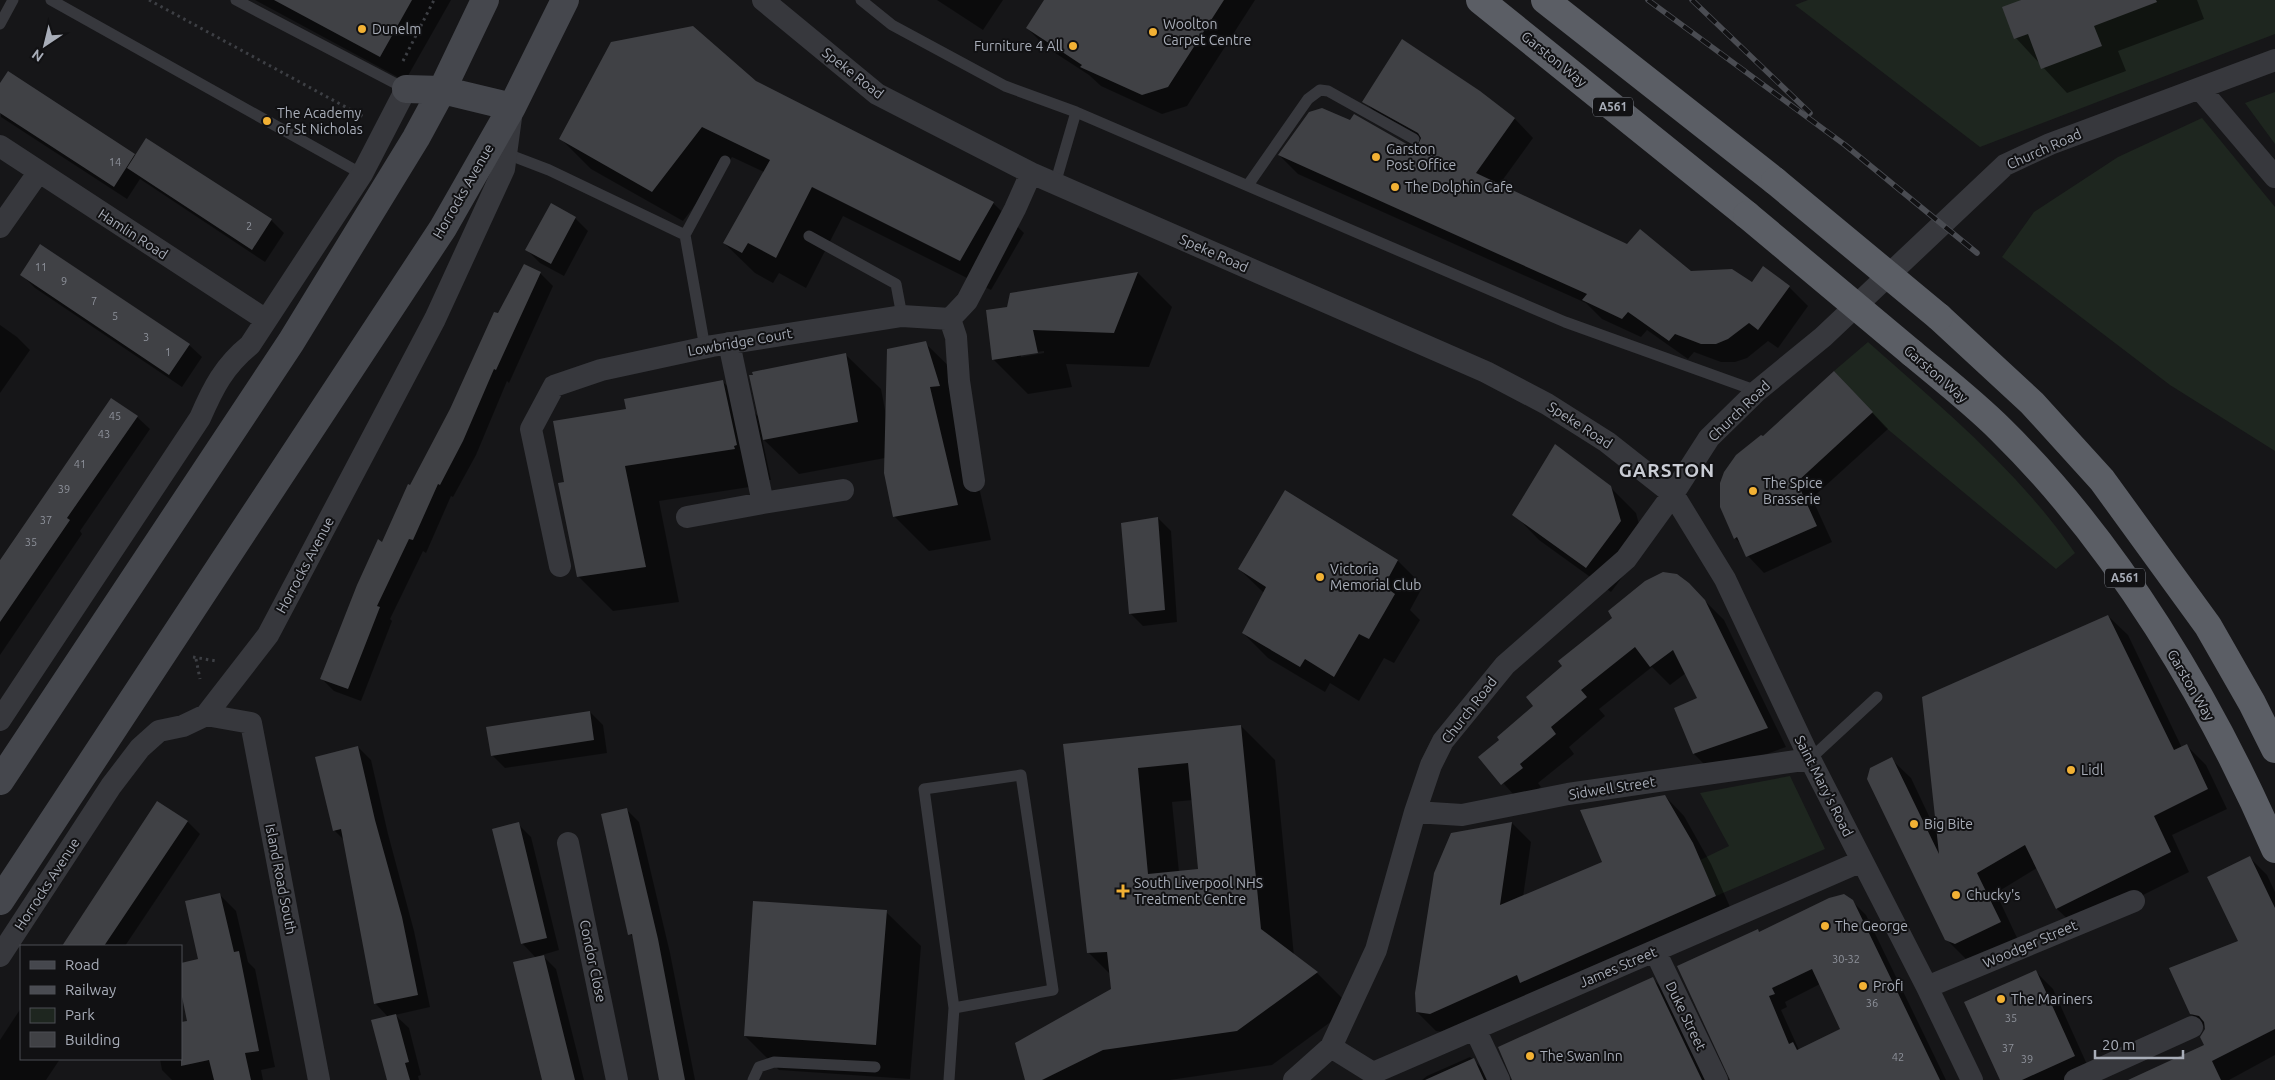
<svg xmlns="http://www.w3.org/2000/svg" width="2275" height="1080" viewBox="0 0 2275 1080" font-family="Ubuntu,sans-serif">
  <rect width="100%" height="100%" fill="#161618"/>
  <!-- green -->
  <path fill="#1e261f" d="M 1808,0 L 2275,0 L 2275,34 L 1980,147 L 1795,5 Z
    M 2275,92 L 2275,144 L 2245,103 Z
    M 2202,118 L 2275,207 L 2275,451 L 2170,385 L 2002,257 L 2034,212 L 2118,157 Z
    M 1868,342 C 1942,408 2019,471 2075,553 L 2056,569 L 1885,427 L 1834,371 Z
    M 1790,776 L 1825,849 L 1716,896 L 1700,860 L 1729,846 L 1700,793 Z"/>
  <!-- shadow -->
  <path fill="#0007" fill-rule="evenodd" d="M 255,0 L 451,0 L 405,81 Z
    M 937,0 L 1003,0 L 983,30 Z
    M 1045,0 L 1255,0 L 1187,106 L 1162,114 L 1101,86 L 1089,75 L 1046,47 L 1027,28 Z
    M 2020,0 L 2197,0 L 2204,19 L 2118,51 L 2126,71 L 2067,93 L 2016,38 Z
    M 755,82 L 993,203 L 1024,233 L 991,290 L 843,216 L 806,288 L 779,273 L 773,283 L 755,273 L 724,243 L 764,172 L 732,157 L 683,221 L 591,169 L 560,138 Z
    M 0,86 L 136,156 L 271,220 L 284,233 L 265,262 L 140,179 L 127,199 L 1,117 Z
    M 1479,92 L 1515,119 L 1533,138 L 1499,185 L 1627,246 L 1691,272 L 1752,284 L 1763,268 L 1789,287 L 1808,306 L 1778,348 L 1768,341 L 1747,358 L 1735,362 L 1721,362 L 1694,352 L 1688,359 L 1647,330 L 1641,337 L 1602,319 L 1586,303 L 1298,174 L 1279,155 L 1419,146 L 1421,142 L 1383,120 L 1364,101 Z
    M 575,218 L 588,231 L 564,276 L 540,263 L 527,250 Z
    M 540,273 L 553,286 L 509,383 L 507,381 L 476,455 L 453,497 L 451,496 L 426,553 L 423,551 L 390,619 L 392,621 L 361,701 L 334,691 L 321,678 L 410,487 Z
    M 1138,273 L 1172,307 L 1149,367 L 1066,364 L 1072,387 L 1028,394 L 993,359 L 1011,294 ZM 1044,351 L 1044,353 L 1021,357 L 1021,354 Z
    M 22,275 L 189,345 L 202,357 L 182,387 L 35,288 Z
    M 0,325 L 17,337 L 30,350 L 0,393 Z
    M 925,343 L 960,377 L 964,421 L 991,540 L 929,551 L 894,516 L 885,458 L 799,474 L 762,438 L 771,480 L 768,480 L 769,484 L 659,501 L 679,602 L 613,611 L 578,576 L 566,482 L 627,410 L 723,382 L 760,418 L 846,355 L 881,389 L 886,415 Z
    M 1850,389 L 1888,429 L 1812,498 L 1832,542 L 1764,573 L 1748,556 L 1743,546 L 1735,538 L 1763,438 Z
    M 111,399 L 137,417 L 150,429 L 80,531 L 82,534 L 0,655 L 0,560 Z
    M 1610,487 L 1636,513 L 1645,547 L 1611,592 L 1539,540 L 1514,514 Z
    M 1158,518 L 1171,531 L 1177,622 L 1143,626 L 1130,613 Z
    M 1398,561 L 1423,586 L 1410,610 L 1420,620 L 1394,663 L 1384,658 L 1359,701 L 1330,683 L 1325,692 L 1268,658 L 1243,633 L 1264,593 L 1239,569 Z
    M 1688,584 L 1724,620 L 1786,747 L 1713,773 L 1694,754 L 1698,699 L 1686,673 L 1670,685 L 1652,667 L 1599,709 L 1605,716 L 1569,747 L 1574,754 L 1538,783 L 1541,787 L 1521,803 L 1480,757 Z
    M 2108,616 L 2128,635 L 2182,748 L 2187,746 L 2206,765 L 2227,809 L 2172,835 L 2189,872 L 2077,928 L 2057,909 L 2037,868 L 1996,893 L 2019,942 L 1966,959 L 1946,939 L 1891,759 L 1911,778 L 1937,833 Z
    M 590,712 L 603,725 L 607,753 L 505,768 L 492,755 Z
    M 1241,726 L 1275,760 L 1294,956 L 1317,973 L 1351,1007 L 1272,1065 L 1170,1080 L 1026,1080 L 1113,989 L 1111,975 L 1088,952 L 1064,745 ZM 1193,800 L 1200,870 L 1179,872 L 1172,802 Z
    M 358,747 L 371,760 L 388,834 L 414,931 L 430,1007 L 395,1015 L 409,1028 L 421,1075 L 418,1076 L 419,1080 L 388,1080 L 388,1017 L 375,1003 L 344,840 L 334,830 Z
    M 1665,796 L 1684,816 L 1711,864 L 1734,916 L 1449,1033 L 1436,1031 L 1417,1012 L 1512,823 L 1531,842 L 1523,897 L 1604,862 Z
    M 158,803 L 187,821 L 200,834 L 125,946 L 62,946 Z
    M 626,809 L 639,822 L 670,953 L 695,1080 L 660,1080 L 634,938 L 630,934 Z
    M 518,824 L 531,837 L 559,950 L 542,955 L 556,969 L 584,1080 L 544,1080 L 536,958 L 522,943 Z
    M 2250,858 L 2267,875 L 2275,892 L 2275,1055 L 2229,1080 L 2145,1080 L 2206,1046 L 2206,1028 L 2191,1014 L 2239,941 Z
    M 219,894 L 236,911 L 248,962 L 255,969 L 275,1067 L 261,1070 L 263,1080 L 172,1080 L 162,1070 L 160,1059 L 181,1059 L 200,960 Z
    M 1852,901 L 1866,915 L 1946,1080 L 1731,1080 L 1759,933 ZM 1820,984 L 1841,1029 L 1799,1050 L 1781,1010 L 1787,1007 L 1785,1002 Z
    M 886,912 L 921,946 L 910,1079 L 779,1070 L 745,1036 Z
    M 2035,971 L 2053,989 L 2094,1080 L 2003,1080 Z
    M 1653,979 L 1666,992 L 1708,1080 L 1513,1080 Z
    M 21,1008 L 21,1059 L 60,1059 L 46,1080 L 0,1080 L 0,1040 Z
    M 1470,1057 L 1487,1073 L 1491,1080 L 1422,1080 L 1427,1076 Z"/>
  <!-- building -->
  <path fill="#404145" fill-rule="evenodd" d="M 274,0 L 412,0 L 380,57 Z
    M 1044,0 L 1224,0 L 1168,87 L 1142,95 L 1080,67 L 1082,65 L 1026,28 Z
    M 2021,0 L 2156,0 L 2157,2 L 2094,26 L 2102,46 L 2041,69 L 2028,34 L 2014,39 L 2002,7 Z
    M 693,26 L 756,81 L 994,202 L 960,261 L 812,187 L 776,258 L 748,243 L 742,253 L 723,243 L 770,160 L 702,127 L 652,192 L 559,139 L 611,42 Z
    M 1402,39 L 1480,91 L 1515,118 L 1476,173 L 1627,244 L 1640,229 L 1691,271 L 1732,269 L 1752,282 L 1763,266 L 1790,286 L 1758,330 L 1749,323 L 1728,339 L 1716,344 L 1701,344 L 1675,334 L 1669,341 L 1628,312 L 1622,319 L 1582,300 L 1587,294 L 1278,155 L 1309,112 L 1322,108 L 1350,120 L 1354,114 L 1410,146 L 1418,145 L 1421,138 L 1418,133 L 1362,102 Z
    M 8,71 L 135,154 L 114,187 L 0,113 L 0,83 Z
    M 146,138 L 272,219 L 252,250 L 127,168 Z
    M 551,203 L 576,217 L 551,264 L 525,250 Z
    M 40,244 L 190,344 L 169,375 L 20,275 Z
    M 524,264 L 541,272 L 496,370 L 494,369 L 463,441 L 440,485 L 438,484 L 413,540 L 409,539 L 377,606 L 380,607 L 348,689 L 320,679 L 357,585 L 378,539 L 382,542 L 408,484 L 410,485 L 450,409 L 494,312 L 498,313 Z
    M 1138,272 L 1114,333 L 1033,330 L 1038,353 L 992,360 L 986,310 L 1007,307 L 1010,293 Z
    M 926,341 L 940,386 L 930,387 L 958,505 L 893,517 L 884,473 L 887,349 Z
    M 846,353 L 858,422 L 763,440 L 749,375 L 753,375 L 752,372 Z
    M 1834,371 L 1873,412 L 1797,482 L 1817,526 L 1746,557 L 1737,537 L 1734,539 L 1720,507 L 1720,483 L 1724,472 L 1736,455 L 1761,435 L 1763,436 Z
    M 723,380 L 737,445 L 734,446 L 735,449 L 625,466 L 646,567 L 577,577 L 558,483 L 564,482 L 553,421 L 626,409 L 624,399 Z
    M 111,398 L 138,416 L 67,518 L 70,520 L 0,622 L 0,560 Z
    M 1555,444 L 1611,486 L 1621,521 L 1586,568 L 1512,515 Z
    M 1285,490 L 1398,560 L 1384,586 L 1395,594 L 1369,639 L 1359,634 L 1334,677 L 1305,659 L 1300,667 L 1242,633 L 1266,587 L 1238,569 Z
    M 1158,517 L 1165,610 L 1129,614 L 1121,523 Z
    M 1663,572 L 1677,574 L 1689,583 L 1705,600 L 1768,728 L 1693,754 L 1674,708 L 1697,698 L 1673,650 L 1650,667 L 1635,647 L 1581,690 L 1587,697 L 1551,727 L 1556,734 L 1520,764 L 1523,768 L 1501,785 L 1478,757 L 1499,740 L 1497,737 L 1533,706 L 1526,697 L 1562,666 L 1558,661 L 1612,618 L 1608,611 L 1645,581 Z
    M 2108,615 L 2174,750 L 2187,744 L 2208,789 L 2154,816 L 2171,852 L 2056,909 L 2025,845 L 1977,873 L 2001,922 L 1955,944 L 1945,940 L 1867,779 L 1870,768 L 1892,757 L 1939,854 L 1922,697 Z
    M 590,711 L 594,740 L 491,756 L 486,727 Z
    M 1241,725 L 1261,929 L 1318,972 L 1237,1031 L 1103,1050 L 1042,1080 L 1025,1080 L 1015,1043 L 1111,989 L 1107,952 L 1087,953 L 1063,744 ZM 1188,763 L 1198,869 L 1148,874 L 1138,768 Z
    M 358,746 L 375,820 L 402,917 L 418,995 L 374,1004 L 341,829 L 333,831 L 315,757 Z
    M 1665,795 L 1693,843 L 1716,896 L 1520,983 L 1517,975 L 1430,1014 L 1416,1012 L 1415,993 L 1434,873 L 1451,833 L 1512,822 L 1500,905 L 1602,862 L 1580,810 Z
    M 157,801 L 188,821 L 104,946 L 62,946 Z
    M 627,808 L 658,939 L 685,1080 L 659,1080 L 632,934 L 628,935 L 601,814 Z
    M 519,822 L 547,938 L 521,944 L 492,829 Z
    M 2250,856 L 2275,908 L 2275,1029 L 2212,1061 L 2221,1080 L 2128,1080 L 2204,1045 L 2200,1037 L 2205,1029 L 2204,1022 L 2199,1016 L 2190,1014 L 2169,968 L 2238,941 L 2207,877 Z
    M 220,893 L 234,952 L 239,951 L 259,1051 L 245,1053 L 251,1080 L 214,1080 L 209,1060 L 181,1066 L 181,1022 L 187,1021 L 181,992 L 181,963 L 198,959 L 185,901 Z
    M 1844,894 L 1853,900 L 1940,1080 L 1730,1080 L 1677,966 L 1758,929 L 1759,932 L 1829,898 ZM 1812,969 L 1840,1029 L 1797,1050 L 1793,1042 L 1789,1044 L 1769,996 L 1775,994 L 1772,988 Z
    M 753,901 L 887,910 L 876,1045 L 744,1036 Z
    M 544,955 L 575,1080 L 542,1080 L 513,962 Z
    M 2036,970 L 2075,1056 L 2022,1080 L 2000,1080 L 1964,1002 Z
    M 1653,977 L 1702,1080 L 1512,1080 L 1498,1047 Z
    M 396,1014 L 409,1062 L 405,1063 L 410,1080 L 387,1080 L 371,1020 Z
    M 1474,1058 L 1484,1080 L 1425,1080 Z"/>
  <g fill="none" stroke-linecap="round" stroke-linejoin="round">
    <!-- path -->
    <path stroke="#3d3f44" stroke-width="3" stroke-dasharray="2.5 4" stroke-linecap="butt" d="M 149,0 L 364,117
      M 403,61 L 434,0
      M 193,657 L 216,661
      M 196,659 L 200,679"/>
    <!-- service -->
    <path stroke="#37383d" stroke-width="11" d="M 51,0 L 362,174
      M 236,0 L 406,89
      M 861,0 L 892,25 L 1005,86 L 1076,112 L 1055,184
      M 0,24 L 13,0
      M 1076,112 L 1565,322 L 1757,391
      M 507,154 L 549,170 L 685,235
      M 1248,185 L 1308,99 L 1320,90 L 1328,91 L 1414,139
      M 809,236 L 896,284 L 902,316
      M 705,348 L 685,235 L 725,161
      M 1810,759 L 1877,697
      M 753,1080 L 759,1067 L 774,1062 L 875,1067
      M 949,1080 L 954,1008 L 924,789 L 1021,775 L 1053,990 L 954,1008"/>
    <!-- minor -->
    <path stroke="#37383d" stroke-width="22" d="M 763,0 L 877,94 L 1031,173 L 1486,372 L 1547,404 L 1607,442 L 1673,494 L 1725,579 L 1810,759 L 1927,987 L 1972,1080
      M 2200,89 L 2275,177
      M 0,146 L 266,320
      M 0,227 L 38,173
      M 950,319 L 967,301 L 1015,209 L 1031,173
      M 950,319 L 956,337 L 959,381 L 974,481
      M 729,343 L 763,503 L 843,490
      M 687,517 L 763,503
      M 560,566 L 531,429 L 554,386 L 601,370 L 712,346 L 902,316 L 950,319
      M 206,715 L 251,723 L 319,1080
      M 0,720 L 200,418 C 213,388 224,366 250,345 L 362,174 L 406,89
      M 1415,812 L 1462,815 L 1568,794 L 1810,759
      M 568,843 L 617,1080
      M 1655,951 L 1717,1080
      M 0,956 L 111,786 L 140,748 L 159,731 L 183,726 L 206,715 L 268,635 L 435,319 L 504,169 L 512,110
      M 1927,987 L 2134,901
      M 1475,1029 L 1499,1080
      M 1331,1047 L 1373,1073 L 1374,1080
      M 1373,1073 L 1862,861
      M 1294,1080 L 1331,1047 L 1376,950 L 1415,812 L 1431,765 L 1443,741 L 1505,665 L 1626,559 L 1673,494 L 1709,438 L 1757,391 L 1823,337 L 2005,165 L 2050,144 L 2275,60
      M 2075,1080 L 2192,1027"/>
    <!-- secondary -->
    <path stroke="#45474d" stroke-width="28" d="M 406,89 L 442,90 L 512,107
      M 0,781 L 291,342 L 416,138 L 442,90 L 485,0
      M 0,901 L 443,228 L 512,107 L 565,0"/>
    <!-- trunk -->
    <path stroke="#5b5e65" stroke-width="28" d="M 1480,0 L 1747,215
      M 1545,0 L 1775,181
      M 1939,317 L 2032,403 L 2102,480 L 2208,626 L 2252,703 L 2275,749
      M 1912,353 C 1942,378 1974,403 2001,430 C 2117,544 2211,701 2275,849"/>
    <defs>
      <path id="rail" d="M 1648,0 L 1845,145 L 1977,253
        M 1692,0 L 1810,113"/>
    </defs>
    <!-- rail casing -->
    <use href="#rail" stroke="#4a4c52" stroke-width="5.5"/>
    <!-- rail -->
    <use href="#rail" stroke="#111113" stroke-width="4" stroke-dasharray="11" stroke-linecap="butt"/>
    <!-- trunk-bridge -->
    <path stroke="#5b5e65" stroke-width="28" d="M 1775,181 L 1939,317
      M 1747,215 L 1912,353"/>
  </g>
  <!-- markers -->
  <g fill="#f2b134" stroke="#111113" stroke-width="2">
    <circle cx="362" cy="29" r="5"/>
    <circle cx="1153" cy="32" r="5"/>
    <circle cx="1073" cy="46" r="5"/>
    <circle cx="267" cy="121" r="5"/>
    <circle cx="1376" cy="157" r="5"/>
    <circle cx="1395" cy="187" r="5"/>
    <circle cx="1753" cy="491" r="5"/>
    <circle cx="1320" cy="577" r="5"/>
    <circle cx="2071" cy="770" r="5"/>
    <circle cx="1914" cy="824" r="5"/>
    <path d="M1120.5 883.5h5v5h5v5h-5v5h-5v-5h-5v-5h5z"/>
    <circle cx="1956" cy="895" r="5"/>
    <circle cx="1825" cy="926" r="5"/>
    <circle cx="1863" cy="986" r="5"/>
    <circle cx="2001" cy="999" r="5"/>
    <circle cx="1530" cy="1056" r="5"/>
  </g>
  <g text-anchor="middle" stroke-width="4" stroke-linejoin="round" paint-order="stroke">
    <!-- number labels -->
    <g font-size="11" fill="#8e929b">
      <text x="115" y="166">14</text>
      <text x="249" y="230">2</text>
      <text x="41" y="271">11</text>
      <text x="64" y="285">9</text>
      <text x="94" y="305">7</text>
      <text x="115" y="320">5</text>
      <text x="146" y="341">3</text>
      <text x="168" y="356">1</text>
      <text x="115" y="420">45</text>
      <text x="104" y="438">43</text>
      <text x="80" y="468">41</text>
      <text x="64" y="493">39</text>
      <text x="46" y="524">37</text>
      <text x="31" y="546">35</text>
      <text x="1846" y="963">30-32</text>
      <text x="1872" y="1007">36</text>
      <text x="2011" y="1022">35</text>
      <text x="2008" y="1052">37</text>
      <text x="1898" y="1061">42</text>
      <text x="2027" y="1063">39</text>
    </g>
    <!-- shield labels -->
    <g fill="#111113" stroke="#7b7e86" stroke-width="1">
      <rect x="1593" y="97.5" width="40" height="19" rx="4"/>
      <rect x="2105" y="568.5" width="40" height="19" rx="4"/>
    </g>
    <g font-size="12" font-weight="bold" fill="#a8adb8">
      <text x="1613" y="111">A561</text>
      <text x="2125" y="582">A561</text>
    </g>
    <!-- poi labels -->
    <g font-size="14" fill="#a8adb8" stroke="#111113" text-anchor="start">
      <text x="1163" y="29">Woolton<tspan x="1163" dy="16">Carpet Centre</tspan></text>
      <text x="372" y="34">Dunelm</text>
      <text x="1063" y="51" text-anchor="end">Furniture 4 All</text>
      <text x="277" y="118">The Academy<tspan x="277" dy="16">of St Nicholas</tspan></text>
      <text x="1386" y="154">Garston<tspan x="1386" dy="16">Post Office</tspan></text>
      <text x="1405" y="192">The Dolphin Cafe</text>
      <text x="1763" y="488">The Spice<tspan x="1763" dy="16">Brasserie</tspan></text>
      <text x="1330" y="574">Victoria<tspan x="1330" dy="16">Memorial Club</tspan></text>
      <text x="2081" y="775">Lidl</text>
      <text x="1924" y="829">Big Bite</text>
      <text x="1134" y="888">South Liverpool NHS<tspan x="1134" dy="16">Treatment Centre</tspan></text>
      <text x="1966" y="900">Chucky's</text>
      <text x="1835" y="931">The George</text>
      <text x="1873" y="991">Profi</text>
      <text x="2011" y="1004">The Mariners</text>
      <text x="1540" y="1061">The Swan Inn</text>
    </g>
    <!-- street labels -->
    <g font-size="14" fill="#a8adb8" stroke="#111113">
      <text transform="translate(1554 59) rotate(39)" y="5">Garston Way</text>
      <text transform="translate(853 73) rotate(38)" y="5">Speke Road</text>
      <text transform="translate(2044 149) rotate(-24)" y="5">Church Road</text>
      <text transform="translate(463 191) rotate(-60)" y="5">Horrocks Avenue</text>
      <text transform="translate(133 234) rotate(33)" y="5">Hamlin Road</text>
      <text transform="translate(1214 253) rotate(24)" y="5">Speke Road</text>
      <text transform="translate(740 342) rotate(-10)" y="5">Lowbridge Court</text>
      <text transform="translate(1936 374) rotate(41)" y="5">Garston Way</text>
      <text transform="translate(1739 411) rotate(-44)" y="5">Church Road</text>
      <text transform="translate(1580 425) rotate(33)" y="5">Speke Road</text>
      <text transform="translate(305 565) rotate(-62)" y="5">Horrocks Avenue</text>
      <text transform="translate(2191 685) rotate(60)" y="5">Garston Way</text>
      <text transform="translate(1469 710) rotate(-52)" y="5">Church Road</text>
      <text transform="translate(1824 786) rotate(63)" y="5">Saint Mary's Road</text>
      <text transform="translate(1612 788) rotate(-9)" y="5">Sidwell Street</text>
      <text transform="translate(281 879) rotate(79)" y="5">Island Road South</text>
      <text transform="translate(47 884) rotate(-57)" y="5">Horrocks Avenue</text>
      <text transform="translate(2030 944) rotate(-23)" y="5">Woodger Street</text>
      <text transform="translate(593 961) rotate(78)" y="5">Condor Close</text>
      <text transform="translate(1618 967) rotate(-23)" y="5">James Street</text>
      <text transform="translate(1686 1016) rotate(64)" y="5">Duke Street</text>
    </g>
    <!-- district labels -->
    <g font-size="19" font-weight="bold" letter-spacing="1" fill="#c9ccd4" stroke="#111113">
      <text x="1667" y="477">GARSTON</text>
    </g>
  </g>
  <!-- legend -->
  <rect x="20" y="945" width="162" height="115" fill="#111113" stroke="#4d4f55"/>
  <rect x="30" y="961" width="25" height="8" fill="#45474d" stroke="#4d4f55"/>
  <text x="65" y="970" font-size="15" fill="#a8adb8">Road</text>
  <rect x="30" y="986" width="25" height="8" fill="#4a4c52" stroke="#4d4f55"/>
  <text x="65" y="995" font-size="15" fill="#a8adb8">Railway</text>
  <rect x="30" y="1008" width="25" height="15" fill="#1e261f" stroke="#4d4f55"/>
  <text x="65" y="1020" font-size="15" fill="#a8adb8">Park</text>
  <rect x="30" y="1032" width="25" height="15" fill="#404145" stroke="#4d4f55"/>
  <text x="65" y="1045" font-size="15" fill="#a8adb8">Building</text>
  <!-- north arrow -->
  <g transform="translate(45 45) rotate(215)" stroke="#111113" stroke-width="4" paint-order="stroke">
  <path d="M0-4L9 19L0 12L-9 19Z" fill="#a8adb8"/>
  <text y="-8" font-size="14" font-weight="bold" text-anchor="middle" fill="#a8adb8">N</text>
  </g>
  <!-- scale -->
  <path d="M2095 1050v8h88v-8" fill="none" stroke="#a8adb8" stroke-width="2.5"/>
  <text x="2102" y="1050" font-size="15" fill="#a8adb8" stroke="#111113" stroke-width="4" paint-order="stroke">20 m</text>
</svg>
